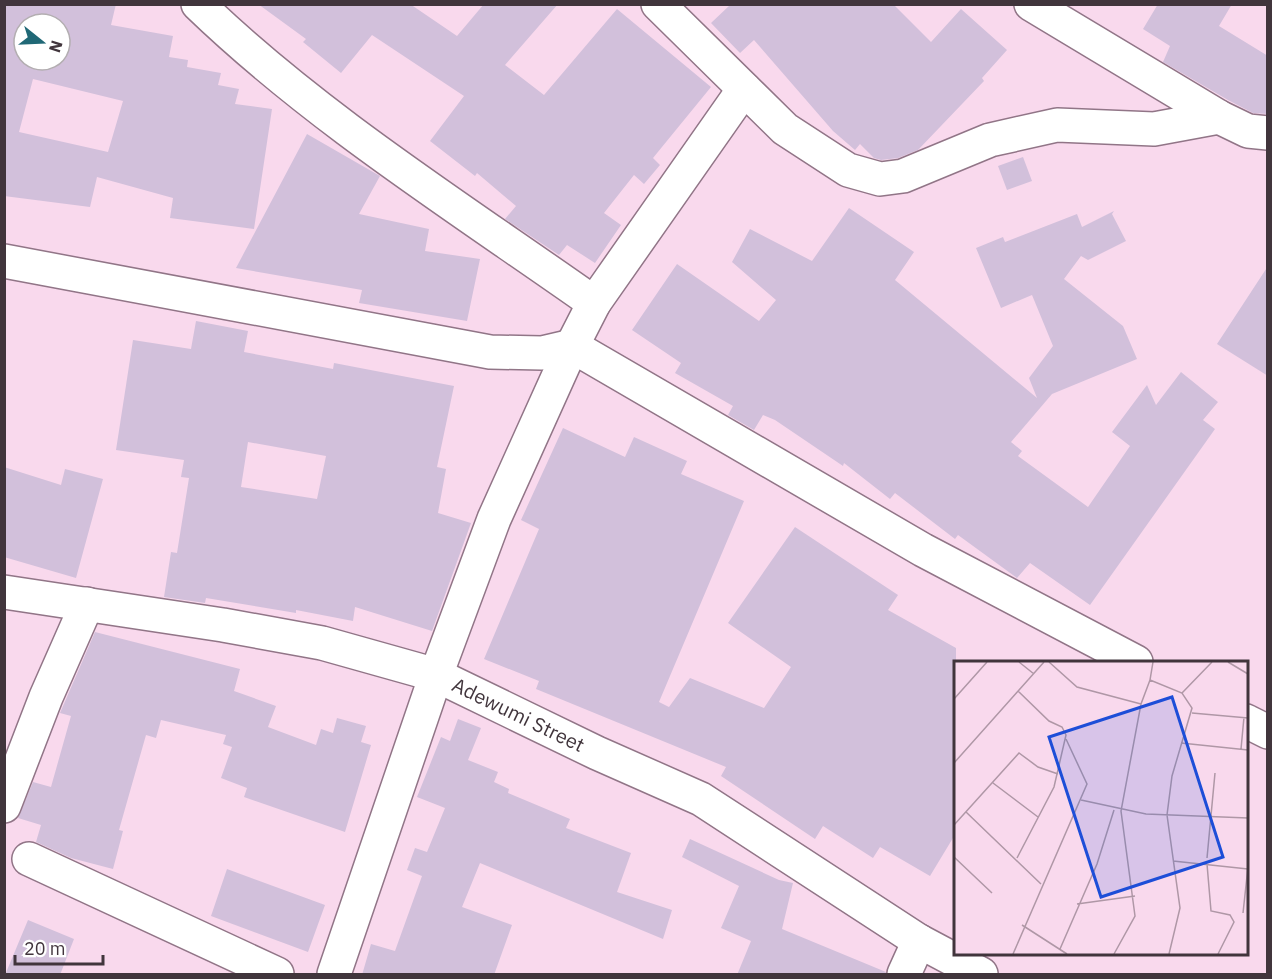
<svg xmlns="http://www.w3.org/2000/svg" width="1272" height="979" viewBox="0 0 1272 979" font-family="'IBM Plex Sans',sans-serif">
  <rect width="100%" height="100%" fill="#f9d9ed"/>
  <!-- building -->
  <path fill="#d2c0db" fill-rule="evenodd" d="M 4,4 L 116,4 L 111,25 L 173,36 L 169,57 L 188,60 L 187,67 L 221,73 L 218,85 L 239,89 L 235,104 L 272,109 L 254,229 L 170,218 L 173,198 L 97,177 L 90,207 L 4,196 ZM 24,24 L 60,24 L 60,60 L 24,60 ZM 33,79 L 123,101 L 108,152 L 19,132 Z
    M 258,4 L 410,4 L 457,36 L 484,4 L 558,4 L 505,65 L 544,95 L 617,9 L 711,87 L 653,158 L 660,165 L 644,184 L 634,175 L 604,213 L 621,225 L 595,263 L 567,245 L 559,255 L 505,219 L 516,206 L 477,173 L 475,176 L 430,141 L 464,96 L 372,35 L 341,73 L 303,42 L 306,39 Z
    M 893,4 L 931,42 L 961,9 L 1007,50 L 982,78 L 984,81 L 918,150 L 898,158 L 881,160 L 874,158 L 860,144 L 855,150 L 833,131 L 754,40 L 740,53 L 711,23 L 730,5 Z
    M 1158,4 L 1232,4 L 1219,26 L 1268,56 L 1268,114 L 1253,113 L 1228,100 L 1163,62 L 1170,46 L 1143,29 Z
    M 307,134 L 380,176 L 359,214 L 429,229 L 425,251 L 480,259 L 467,321 L 359,303 L 362,290 L 236,268 Z
    M 1023,157 L 1032,181 L 1007,190 L 998,166 Z
    M 849,208 L 914,252 L 895,280 L 1037,398 L 1029,378 L 1053,346 L 1032,295 L 1001,308 L 976,248 L 1003,237 L 1005,242 L 1077,214 L 1082,227 L 1114,211 L 1112,214 L 1126,241 L 1088,260 L 1081,256 L 1064,279 L 1123,326 L 1137,359 L 1052,394 L 1011,442 L 1022,451 L 1018,456 L 1088,507 L 1130,446 L 1112,432 L 1147,385 L 1156,405 L 1181,372 L 1218,402 L 1203,420 L 1215,429 L 1090,605 L 1030,563 L 1017,578 L 958,535 L 955,539 L 895,493 L 890,499 L 844,463 L 843,466 L 775,420 L 763,415 L 754,430 L 728,415 L 733,406 L 675,373 L 681,363 L 632,330 L 677,264 L 759,321 L 776,300 L 732,262 L 750,229 L 812,261 Z
    M 1268,266 L 1268,376 L 1217,344 Z
    M 196,321 L 248,331 L 244,352 L 333,369 L 334,363 L 454,386 L 437,467 L 446,469 L 438,513 L 471,523 L 432,631 L 355,607 L 353,621 L 296,610 L 296,613 L 206,598 L 205,603 L 164,597 L 171,552 L 177,553 L 189,478 L 181,477 L 184,460 L 116,450 L 133,340 L 191,349 ZM 248,442 L 326,456 L 317,499 L 241,487 Z
    M 563,428 L 625,457 L 634,437 L 687,461 L 681,474 L 744,501 L 659,702 L 669,707 L 690,678 L 764,708 L 791,667 L 728,623 L 795,527 L 898,595 L 888,610 L 956,648 L 956,833 L 930,876 L 880,847 L 873,858 L 823,826 L 815,839 L 721,776 L 726,767 L 536,689 L 539,681 L 484,659 L 539,529 L 521,520 Z
    M 4,467 L 61,485 L 65,469 L 103,479 L 76,578 L 4,557 Z
    M 95,632 L 240,669 L 234,691 L 276,706 L 268,727 L 316,745 L 321,729 L 333,733 L 337,718 L 366,726 L 361,742 L 371,745 L 345,832 L 244,797 L 247,788 L 221,778 L 232,747 L 223,744 L 226,735 L 161,720 L 156,738 L 146,735 L 119,830 L 123,831 L 113,869 L 71,858 L 36,842 L 41,825 L 18,818 L 33,782 L 51,787 L 71,716 L 60,713 Z
    M 458,719 L 481,728 L 468,760 L 498,772 L 494,782 L 509,789 L 508,793 L 570,819 L 566,828 L 631,853 L 617,892 L 672,910 L 663,939 L 480,863 L 462,907 L 512,925 L 494,975 L 362,975 L 371,944 L 395,951 L 422,876 L 407,870 L 415,848 L 427,852 L 445,808 L 417,797 L 441,737 L 450,741 Z
    M 690,839 L 779,880 L 793,883 L 782,929 L 886,972 L 885,975 L 737,975 L 751,941 L 721,928 L 739,886 L 682,857 Z
    M 227,869 L 325,905 L 308,952 L 211,916 Z
    M 28,920 L 74,939 L 60,975 L 5,975 Z"/>
  <g fill="none" stroke-linecap="round" stroke-linejoin="round">
    <defs>
      <g id="minor">
        <path d="M 198,4 C 315,117 461,209 594,303"/>
        <path d="M 658,4 L 785,129 L 848,170 L 880,179 L 903,176 L 990,140 L 1057,125 L 1154,129 L 1219,117"/>
        <path d="M 1031,4 L 1219,117 L 1248,131 L 1268,133"/>
        <path d="M 4,261 L 490,352 L 542,353 L 572,346 L 923,550 L 1136,662"/>
        <path id="s1" d="M 4,592 L 223,625 L 322,643 L 436,675 L 597,753 L 701,799 L 919,941 L 981,974"/>
        <path d="M 1246,721 L 1268,732"/>
        <path d="M 4,806 L 46,697 L 87,604"/>
        <path d="M 29,859 L 277,974"/>
        <path d="M 334,974 L 436,675 L 494,519 L 572,346 L 594,303 L 744,89"/>
        <path d="M 904,974 L 919,941"/>
      </g>
    </defs>
    <!-- minor casing -->
    <use href="#minor" stroke="#917587" stroke-width="36"/>
    <!-- minor -->
    <use href="#minor" stroke="#fff" stroke-width="33"/>
  </g>
  <g text-anchor="middle" stroke-width="6" stroke-linejoin="round" paint-order="stroke">
    <!-- street labels -->
    <g font-size="20" fill="#41353c" stroke="#fff">
      <text dy="7" stroke="none"><textPath href="#s1" startOffset="532">Adewumi Street</textPath></text>
    </g>
  </g>
  <!-- overview -->
  <g transform="translate(954 661)">
    <rect width="294" height="294" fill="#f9d9ed"/>
    <path fill="none" stroke="#af97a6" stroke-width="1.5" d="M 65,1 L 80,13M 95,1 L 123,26 L 187,43M 199,1 L 196,19 L 228,32 L 238,47 L 218,115 L 213,154 L 226,247 L 215,293M 274,1 L 294,13M 228,32 L 258,1M 0,38 L 33,1M 238,52 L 294,57M 227,82 L 294,89M 287,88 L 290,56M 0,102 L 90,1M 39,122 L 84,156M 127,139 L 192,153 L 294,157M 12,151 L 87,223M 0,164 L 65,92 L 84,106 L 104,113M 0,196 L 38,232M 63,197 L 100,126 L 112,74 L 108,66 L 95,60 L 64,30M 253,197 L 261,112M 219,200 L 294,208M 253,203 L 257,250 L 276,254 L 280,261 L 264,293M 123,243 L 181,235M 289,252 L 294,206M 68,264 L 113,293M 106,288 L 143,203 L 160,149M 59,293 L 133,123 L 112,78M 160,293 L 181,255 L 167,150 L 187,43 L 196,19"/>
    <path fill="#1d4ed8" fill-opacity="0.15" stroke="#1d4ed8" stroke-width="3" d="M 218,36 L 269,196 L 147,236 L 95,76 Z"/>
    <rect width="294" height="294" fill="none" stroke="#41353c" stroke-width="3"/>
  </g>
  <!-- border -->
  <rect width="1272" height="979" fill="none" stroke="#41353c" stroke-width="12"/>
  <!-- north arrow -->
  <g transform="translate(42 42) rotate(108)"><circle r="28" fill="#ffffff" stroke="#b3aeb1" stroke-width="1.5"/>
  <path d="M0-4.5L10 22L0 15L-10 22Z" fill="#206876"/>
  <text y="-9" font-size="16" font-weight="bold" text-anchor="middle" fill="#41353c">N</text>
  </g>
  <!-- scale -->
  <path d="M15 955v9h88v-9" fill="none" stroke="#41353c" stroke-width="3"/>
  <text x="24" y="955" font-size="18" fill="#41353c" stroke="#ffffff" stroke-width="4.5" paint-order="stroke">20 m</text>
</svg>
